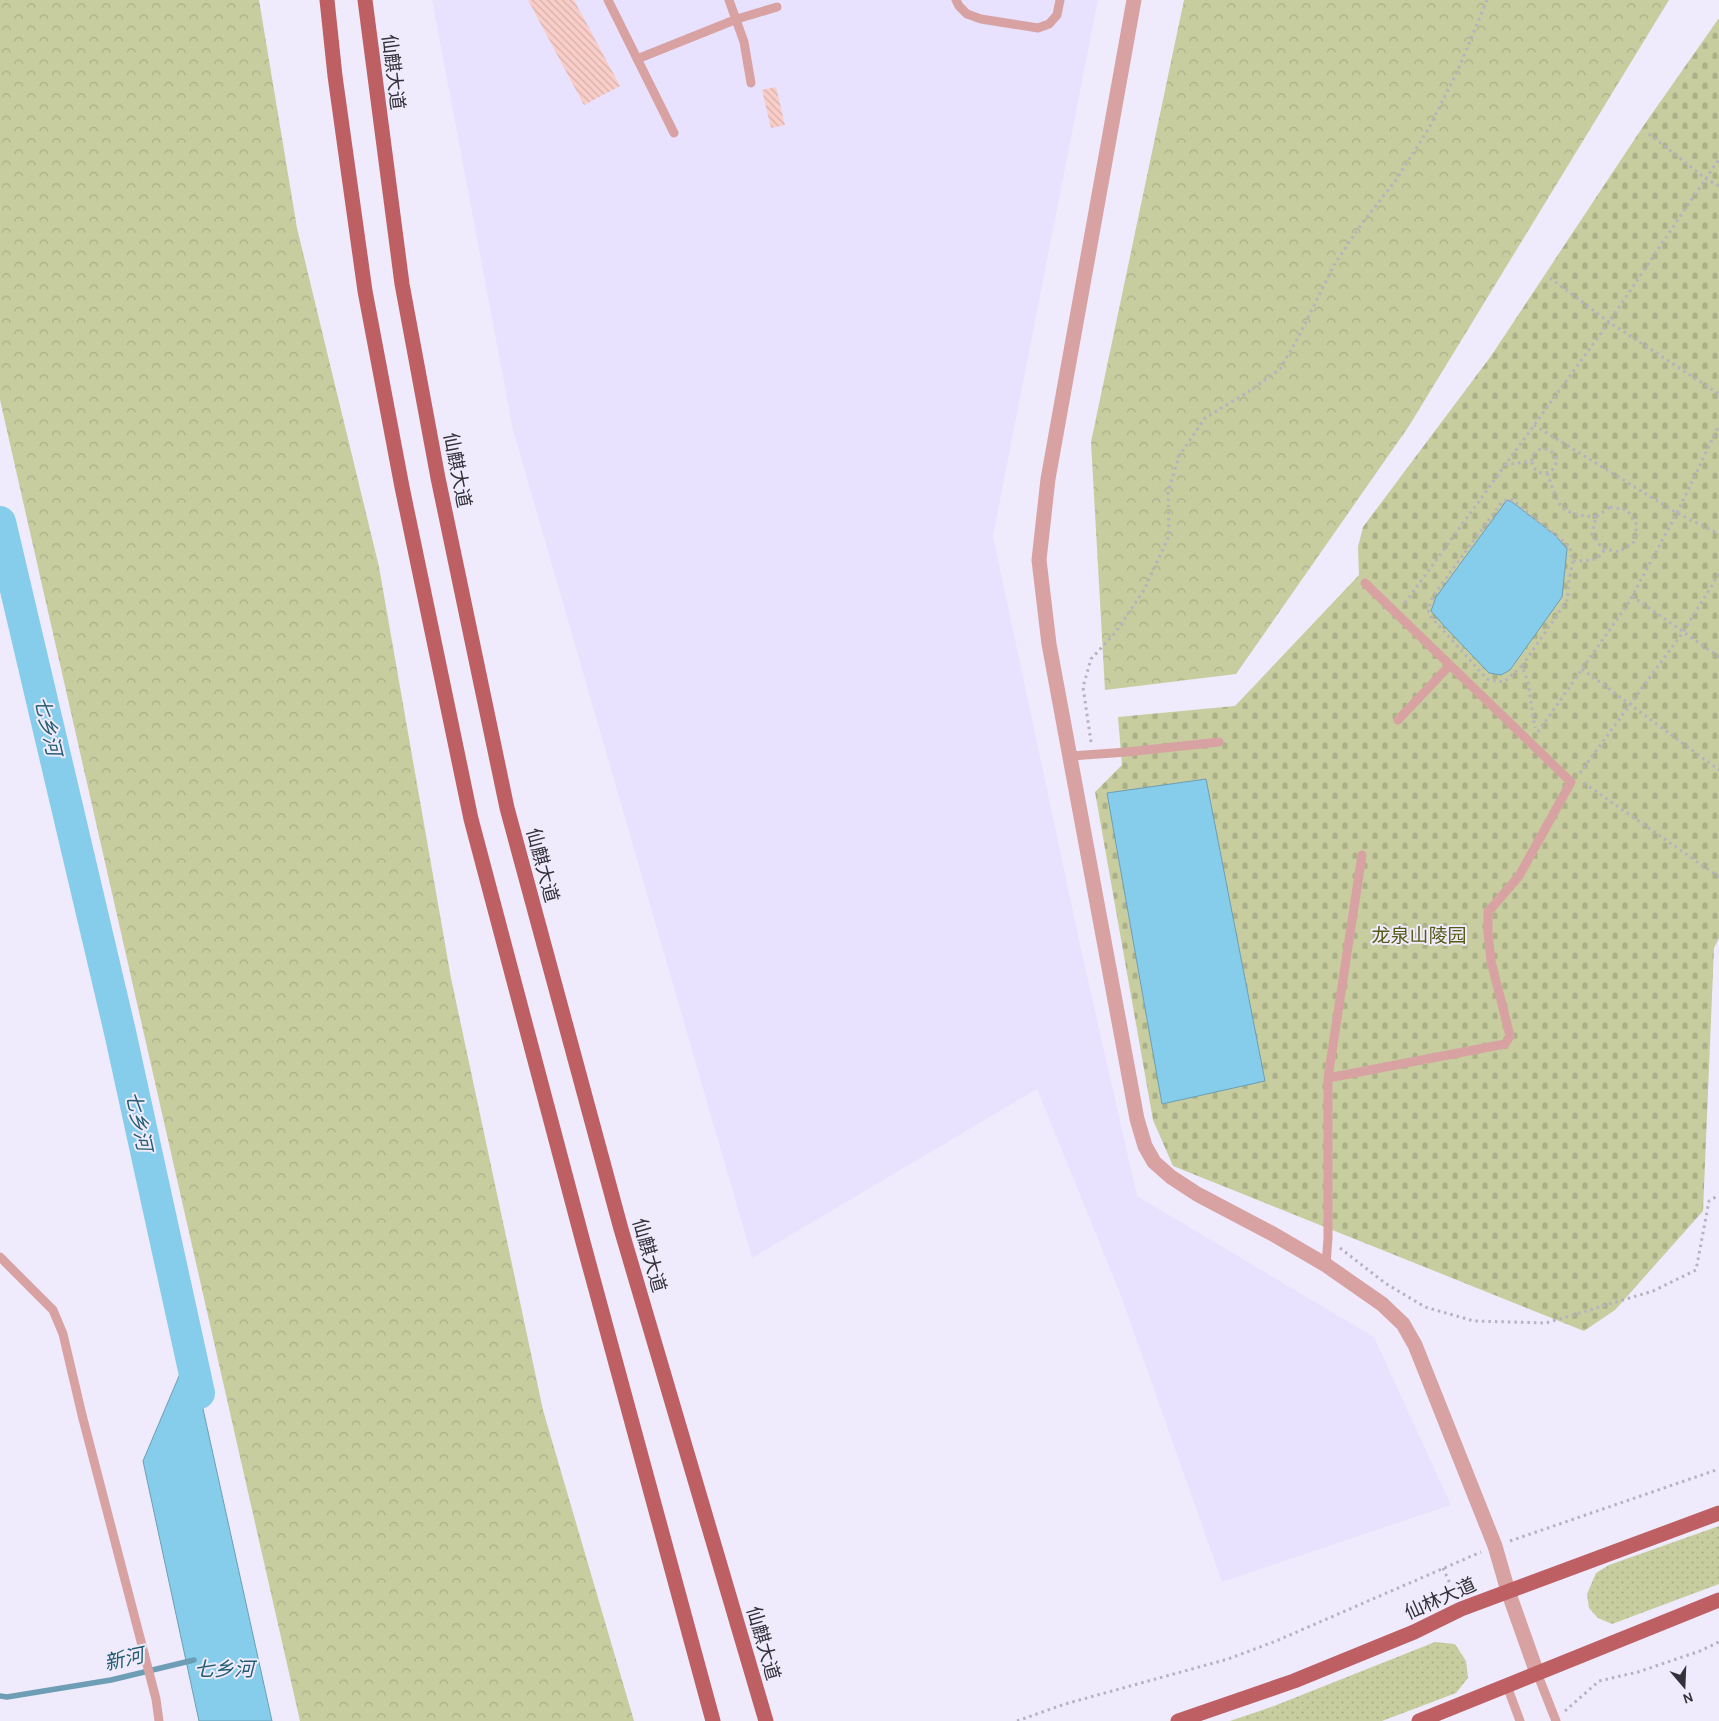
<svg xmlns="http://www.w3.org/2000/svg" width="1719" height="1721" viewBox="0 0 1719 1721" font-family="Karla,'Noto Sans SC',sans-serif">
  <defs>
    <pattern id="grass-dots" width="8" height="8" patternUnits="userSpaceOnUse" patternTransform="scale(1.25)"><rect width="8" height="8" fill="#c7cd9e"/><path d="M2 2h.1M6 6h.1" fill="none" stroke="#abb089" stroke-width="1.8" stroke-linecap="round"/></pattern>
    <pattern id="forest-crowns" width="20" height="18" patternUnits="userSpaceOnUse" patternTransform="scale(1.25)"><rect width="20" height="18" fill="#c7cd9e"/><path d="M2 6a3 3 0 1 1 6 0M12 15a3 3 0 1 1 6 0" fill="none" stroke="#abb089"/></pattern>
    <pattern id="cemetery-stones" width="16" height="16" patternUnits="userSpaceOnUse" patternTransform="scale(1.25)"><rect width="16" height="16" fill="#c7cd9e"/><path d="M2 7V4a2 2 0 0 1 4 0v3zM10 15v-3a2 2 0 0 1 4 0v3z" fill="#abb089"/></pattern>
    <pattern id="building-back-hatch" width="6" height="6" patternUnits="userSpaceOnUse" patternTransform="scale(1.25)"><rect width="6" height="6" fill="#f9cdc8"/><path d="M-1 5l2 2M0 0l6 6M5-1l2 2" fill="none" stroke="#d6b0ad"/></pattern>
  </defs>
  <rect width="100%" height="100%" fill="#efebfc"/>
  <!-- built -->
  <path fill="#e9e2fe" d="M 432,0 L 1098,0 L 993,536 L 1081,949 L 1137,1196 L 1374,1337 L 1451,1505 L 1222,1582 L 1121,1296 L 1037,1089 L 752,1258 L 513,430 Z"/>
  <!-- grass -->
  <path fill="url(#grass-dots)" d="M 1719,1526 L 1719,1584 L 1612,1624 L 1598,1618 L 1589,1608 L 1587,1594 L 1596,1573 L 1609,1565 Z
    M 1435,1642 L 1455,1644 L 1466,1661 L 1468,1678 L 1456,1693 L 1382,1721 L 1230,1721 L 1274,1706 Z"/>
  <!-- forest -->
  <path fill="url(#forest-crowns)" d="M 0,0 L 259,0 L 297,228 L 379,567 L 451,978 L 543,1410 L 634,1721 L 300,1721 L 0,400 Z
    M 1184,0 L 1669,0 L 1409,426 L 1236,674 L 1105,690 L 1091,442 Z"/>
  <!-- cemetery -->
  <path fill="url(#cemetery-stones)" d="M 1719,18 L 1719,938 L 1714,948 L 1703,1211 L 1615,1310 L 1584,1331 L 1173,1166 L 1153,1120 L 1095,792 L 1122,765 L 1118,717 L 1235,706 L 1359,575 L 1358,547 L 1363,527 L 1491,356 L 1644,125 Z"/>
  <!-- water -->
  <path fill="#86cdeb" stroke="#6d9eb6" d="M 1507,500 L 1512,502 L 1555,535 L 1567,549 L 1562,597 L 1510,670 L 1501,675 L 1489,673 L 1446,628 L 1431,611 L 1436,597 Z
    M 1206,779 L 1265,1081 L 1162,1104 L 1107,793 Z
    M 190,1350 L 272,1721 L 199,1721 L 143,1461 Z"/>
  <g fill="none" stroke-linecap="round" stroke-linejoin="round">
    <!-- stream -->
    <path stroke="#6d9eb6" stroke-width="5.5" d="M 0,1696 L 7,1697 L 111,1680 L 194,1660"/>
    <!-- river -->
    <path stroke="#86cdeb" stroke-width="32" d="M 0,522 L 120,1032 L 199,1393"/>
  </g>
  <!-- building -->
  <path fill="url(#building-back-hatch)" d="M 528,0 L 574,0 L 620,86 L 584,105 Z
    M 776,87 L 785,125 L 771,128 L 762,90 Z"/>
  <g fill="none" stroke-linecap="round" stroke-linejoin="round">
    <!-- path -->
    <path stroke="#b6b2c0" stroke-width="3" stroke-dasharray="2.5 4" stroke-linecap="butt" d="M 1649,134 L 1705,178 L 1719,186
      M 1550,278 L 1609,322 L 1719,394
      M 1534,425 L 1677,513 L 1719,534
      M1532 461a12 12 0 1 1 24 0a12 12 0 1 1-24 0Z
      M 1505,465 L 1531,461
      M 1547,473 C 1560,506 1556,514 1596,517
      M 1610,507 L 1627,510 L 1637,525 L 1634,542 L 1619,552 L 1602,548 L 1592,534 L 1596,517 Z
      M 1573,561 C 1588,560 1597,563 1605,549
      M 1632,596 L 1719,657
      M 1405,603 L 1609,322 L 1719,159
      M 1522,666 L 1504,682 L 1487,679 L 1431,617 L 1428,610 L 1433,596 L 1502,502 L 1508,499 L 1514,501 L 1570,547 L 1573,561 L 1568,585 L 1568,599 L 1522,666 L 1528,682 L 1535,728
      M 1582,669 L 1719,770
      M 1538,732 L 1629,602 L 1677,513 L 1719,425
      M 1091,742 L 1083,687 L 1091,659 L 1115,633 L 1144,590 L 1169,536 L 1168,493 L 1179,456 L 1205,418 L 1248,392 L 1280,369 L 1299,336 L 1334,265 L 1363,222 L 1396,180 L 1429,128 L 1458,70 L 1487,0
      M 1580,773 L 1683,632 L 1719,574
      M 1584,783 L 1719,877
      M 1340,1248 L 1385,1283 L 1425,1307 L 1474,1321 L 1546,1323 L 1653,1291 L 1696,1270 L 1709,1201 L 1719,1195
      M 1510,1541 L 1719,1469
      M 1443,1568 L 1451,1586
      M 1565,1711 L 1599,1681 L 1638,1672 L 1700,1651 L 1719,1642
      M 1017,1721 L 1065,1704 L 1228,1659 L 1276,1641 L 1481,1552"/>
    <!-- lane -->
    <path stroke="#d8a2a3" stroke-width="9" d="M 608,0 L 674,133
      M 729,0 L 744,42 L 751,83
      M 956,0 L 959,6 L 967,14 L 981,19 L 1038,28 L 1049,24 L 1057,15 L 1060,0
      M 637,59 L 737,19 L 777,7
      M 1398,720 L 1450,665
      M 1071,756 L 1127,752 L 1219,742
      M 1328,1078 L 1505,1044 L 1510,1036 L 1491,961 L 1488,933 L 1488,912 L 1519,876 L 1571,782 L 1365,583
      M 0,1257 L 53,1310 L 63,1334 L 82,1415 L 156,1699 L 159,1721
      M 1326,1265 L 1328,1238 L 1328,1078 L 1362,855
      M 1537,1673 L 1556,1721
      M 1507,1686 L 1520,1721"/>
    <!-- street -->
    <path stroke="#d8a2a3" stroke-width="15" d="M 1134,0 L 1048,479 L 1039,560 L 1049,644 L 1137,1119 L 1145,1146 L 1154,1162 L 1171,1177 L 1197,1194 L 1273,1234 L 1326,1265 L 1382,1304 L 1403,1324 L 1415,1345 L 1495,1546 L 1508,1591 L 1537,1673"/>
    <!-- primary -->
    <path stroke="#be5f64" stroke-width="15" d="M 327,0 L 335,76 L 365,291 L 402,487 L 471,819 L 583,1242 L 713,1721
      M 365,0 L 402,284 L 438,478 L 507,808 L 621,1229 L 766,1721
      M 1178,1721 L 1294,1681 L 1414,1632 L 1461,1609 L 1719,1513
      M 1419,1721 L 1719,1600"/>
  </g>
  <g text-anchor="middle" stroke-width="4" stroke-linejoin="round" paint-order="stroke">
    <!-- street labels -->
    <g font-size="19" fill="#333139" stroke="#efebfc">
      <text transform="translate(394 72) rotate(83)" y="7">仙麒大道</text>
      <text transform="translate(458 470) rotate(79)" y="7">仙麒大道</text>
      <text transform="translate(543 865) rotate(75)" y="7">仙麒大道</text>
      <text transform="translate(650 1255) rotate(74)" y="7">仙麒大道</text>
      <text transform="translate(1440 1598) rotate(-24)" y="7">仙林大道</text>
      <text transform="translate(764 1643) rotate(74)" y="7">仙麒大道</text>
    </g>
    <!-- park labels -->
    <g font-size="19" fill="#565b15" stroke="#efebfc">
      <text x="1419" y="942">龙泉山陵园</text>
    </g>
    <!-- water labels -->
    <g font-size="20" font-style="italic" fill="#255e73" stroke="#efebfc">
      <text transform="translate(48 726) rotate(77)" y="7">七乡河</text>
      <text transform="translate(139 1121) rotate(78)" y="7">七乡河</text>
      <text transform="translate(124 1659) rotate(-13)" y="7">新河</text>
      <text x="224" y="1676">七乡河</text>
    </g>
  </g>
  <!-- north arrow -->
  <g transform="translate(1684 1686) rotate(161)" stroke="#efebfc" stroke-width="4" paint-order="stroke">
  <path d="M0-4L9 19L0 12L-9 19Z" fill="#333139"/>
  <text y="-8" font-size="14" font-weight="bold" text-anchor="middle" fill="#333139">N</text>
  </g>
</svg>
